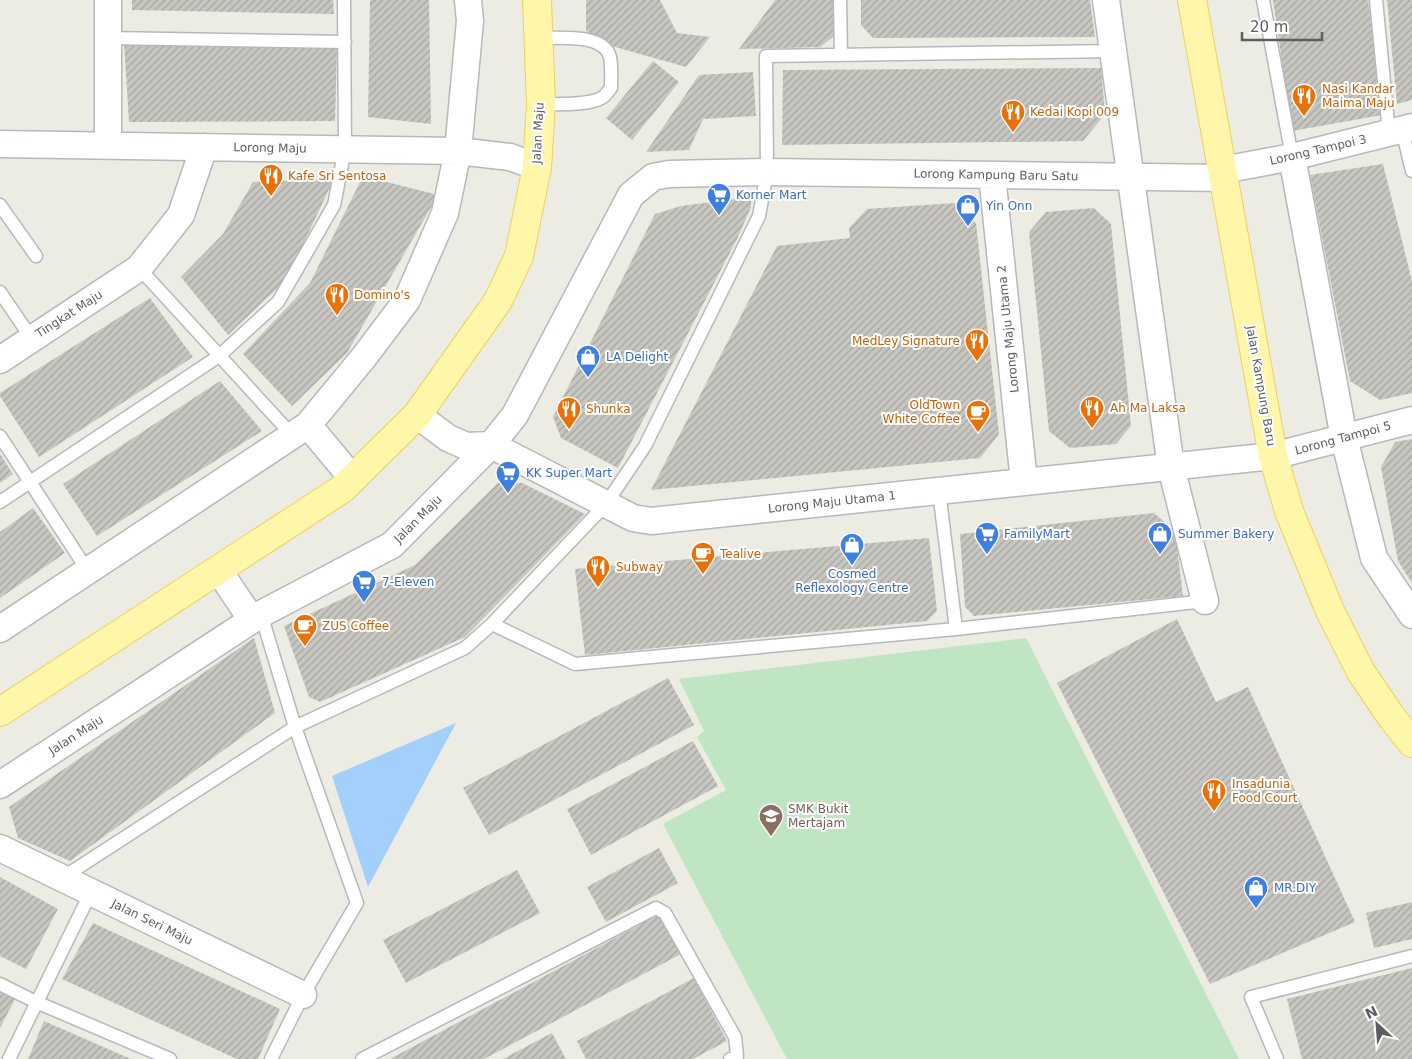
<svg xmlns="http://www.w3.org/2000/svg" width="1412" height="1059" viewBox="0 0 1412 1059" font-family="'DejaVu Sans',sans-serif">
  <defs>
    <pattern id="building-hatch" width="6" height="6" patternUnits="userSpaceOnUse" patternTransform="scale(1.25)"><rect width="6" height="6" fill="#c8c6c0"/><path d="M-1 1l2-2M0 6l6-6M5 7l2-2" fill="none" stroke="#a5a4a0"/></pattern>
  </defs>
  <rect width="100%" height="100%" fill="#edece3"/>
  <!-- green -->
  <path fill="#bfe5c2" d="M 1026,638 L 1239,1059 L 787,1059 L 663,824 L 726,790 L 697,737 L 704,731 L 679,679 Z"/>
  <!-- water -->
  <path fill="#a3cffd" d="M 456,723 L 368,887 L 332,776 Z"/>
  <!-- building -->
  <path fill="url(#building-hatch)" d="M 132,0 L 333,0 L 334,14 L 132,10 Z
    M 370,0 L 429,0 L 431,124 L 368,117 Z
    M 586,0 L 660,0 L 677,33 L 710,37 L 686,67 L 608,45 L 586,31 Z
    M 775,0 L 833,0 L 833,37 L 820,47 L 739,49 Z
    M 861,0 L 1090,0 L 1095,37 L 873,38 L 861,25 Z
    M 1273,0 L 1368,0 L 1382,115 L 1292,131 Z
    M 1387,0 L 1412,0 L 1412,100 L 1397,104 Z
    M 124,42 L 337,47 L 335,121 L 129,122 Z
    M 653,61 L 679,82 L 632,140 L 606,118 Z
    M 1101,68 L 1105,114 L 1083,141 L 782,145 L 783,70 Z
    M 753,72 L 756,116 L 703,119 L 689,150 L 646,152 L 699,75 Z
    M 1383,164 L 1412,281 L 1412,393 L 1380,400 L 1350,381 L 1310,175 Z
    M 363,176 L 438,195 L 347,353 L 292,406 L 243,354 L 310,283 Z
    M 334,179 L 286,280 L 228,335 L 181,277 L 223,234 L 253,182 Z
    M 751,197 L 751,207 L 738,237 L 618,468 L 561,438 L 553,417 L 655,214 L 681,206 Z
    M 955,203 L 976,223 L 999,434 L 980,458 L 651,490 L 777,246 L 850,238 L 849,228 L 867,209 Z
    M 1094,208 L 1111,224 L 1131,426 L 1116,444 L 1070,448 L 1049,431 L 1029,232 L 1046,212 Z
    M 150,298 L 193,357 L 39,457 L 0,396 L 0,393 Z
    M 220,381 L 262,431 L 97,536 L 63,484 Z
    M 1412,439 L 1412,583 L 1398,561 L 1381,467 L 1395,442 Z
    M 0,454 L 13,474 L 0,483 Z
    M 498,483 L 522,483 L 585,514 L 465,637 L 320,702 L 309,697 L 284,626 L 415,565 Z
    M 33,508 L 65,553 L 0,598 L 0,532 Z
    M 1154,513 L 1175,531 L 1183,596 L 974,616 L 965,607 L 960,534 Z
    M 929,538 L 937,611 L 927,621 L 585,655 L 575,569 Z
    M 1177,619 L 1216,702 L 1248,687 L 1355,922 L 1210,984 L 1057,683 Z
    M 254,638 L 275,713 L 70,861 L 18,838 L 9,807 Z
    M 668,678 L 694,725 L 489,835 L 463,788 Z
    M 693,741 L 718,786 L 591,855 L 567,809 Z
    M 659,848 L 678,883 L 606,922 L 587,887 Z
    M 517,870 L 540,913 L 406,983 L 383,940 Z
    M 0,877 L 58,909 L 26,969 L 0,956 Z
    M 1412,902 L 1412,939 L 1374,948 L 1366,913 Z
    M 660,914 L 681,954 L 484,1059 L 390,1059 Z
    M 93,923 L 280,1009 L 258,1059 L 237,1059 L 62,979 Z
    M 1412,968 L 1412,1059 L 1302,1059 L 1287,999 Z
    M 694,978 L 727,1041 L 693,1059 L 586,1059 L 577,1041 Z
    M 0,991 L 15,999 L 0,1028 Z
    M 44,1021 L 131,1059 L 28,1059 Z
    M 552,1033 L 566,1059 L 503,1059 Z"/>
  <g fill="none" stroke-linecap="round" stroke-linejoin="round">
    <defs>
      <path id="lane" d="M 840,0 L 841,55
        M 1263,0 L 1292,157
        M 1376,0 L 1389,133
        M 108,38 L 345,42
        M 539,38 C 558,38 604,33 610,57 C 612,66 611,79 611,88 C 608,91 606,95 603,97 C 590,106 556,104 541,104
        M 1402,129 L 1412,171
        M 0,205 L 36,256
        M 139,268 L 292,435
        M 0,292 L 32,339
        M 0,436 L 88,571
        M 939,491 L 956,629
        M 0,502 L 219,356 L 278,302 L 334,205 L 345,149 L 344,0
        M 261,614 L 295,727 L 357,903 L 303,995 L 271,1059
        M 492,624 L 575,664 L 956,629 L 1205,601
        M 62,878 L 295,727 L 465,648 L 492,624 L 606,504 L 645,446 L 759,216 L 767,172 L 766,56 L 1113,51
        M 0,984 L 36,1002 L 170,1059
        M 9,1059 L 91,892
        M 362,1059 L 656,908 L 665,913 L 735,1037 L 737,1056 L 730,1059
        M 1277,1059 L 1251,997 L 1412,956"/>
      <path id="street" d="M 108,0 L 108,145
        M 1106,0 L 1171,467 L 1205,601
        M 0,144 L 458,151 L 510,157 L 537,167
        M 1292,157 L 1344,438 L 1374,558 L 1412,615
        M 1223,170 L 1292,157 L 1412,127
        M 992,175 L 1024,482
        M 0,360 L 139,268 L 181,215 L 204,147
        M 417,415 L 448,438 L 466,446 L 491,445 L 633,518 L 651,521 L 1273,456 L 1412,420
        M 308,425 L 353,479
        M 219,571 L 252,620
        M 0,629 L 308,425 L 364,357 L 407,300 L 445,213 L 458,151 L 470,21 L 468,0
        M 0,785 L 261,614 L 392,545 L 491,445 L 515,415 L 631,195 L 653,177 L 669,174 L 767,172 L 1225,178
        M 0,848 L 303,995"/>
      <path id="primary" d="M 1192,0 L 1273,456 L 1289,511 L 1330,611 L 1361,672 L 1390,715 L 1412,743
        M 0,712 L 342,489 L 417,415 L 498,301 L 519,256 L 537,167 L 541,104 L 537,0"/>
    </defs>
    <!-- lane casing -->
    <use href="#lane" stroke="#b5b8bd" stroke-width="15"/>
    <!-- street casing -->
    <use href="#street" stroke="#b5b8bd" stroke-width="29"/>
    <!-- primary casing -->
    <use href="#primary" stroke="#efd05a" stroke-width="30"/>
    <!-- lane -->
    <use href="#lane" stroke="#fff" stroke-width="12"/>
    <!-- street -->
    <use href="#street" stroke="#fff" stroke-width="26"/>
    <!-- primary -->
    <use href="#primary" stroke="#fef6a8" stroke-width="28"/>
  </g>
  <!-- icons -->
  <defs>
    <symbol id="restaurant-pin" viewBox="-11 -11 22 30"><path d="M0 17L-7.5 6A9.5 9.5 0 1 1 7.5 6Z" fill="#e8710a" stroke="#fff"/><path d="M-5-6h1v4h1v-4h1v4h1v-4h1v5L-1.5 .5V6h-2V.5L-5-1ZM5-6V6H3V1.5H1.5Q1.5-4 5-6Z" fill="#fff"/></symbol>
    <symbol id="supermarket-pin" viewBox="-11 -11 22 30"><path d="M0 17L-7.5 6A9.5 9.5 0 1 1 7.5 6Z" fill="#3f7fe0" stroke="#fff"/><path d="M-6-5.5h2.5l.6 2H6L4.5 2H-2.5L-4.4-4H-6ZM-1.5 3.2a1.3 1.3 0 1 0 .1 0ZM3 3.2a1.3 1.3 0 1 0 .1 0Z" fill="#fff"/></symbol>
    <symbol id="shop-pin" viewBox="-11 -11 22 30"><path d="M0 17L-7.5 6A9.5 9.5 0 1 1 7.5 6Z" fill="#3f7fe0" stroke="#fff"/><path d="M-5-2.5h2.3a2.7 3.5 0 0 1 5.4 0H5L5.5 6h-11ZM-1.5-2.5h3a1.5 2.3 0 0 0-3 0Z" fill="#fff"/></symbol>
    <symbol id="cafe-pin" viewBox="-11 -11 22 30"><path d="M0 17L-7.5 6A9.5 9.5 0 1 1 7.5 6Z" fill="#e8710a" stroke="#fff"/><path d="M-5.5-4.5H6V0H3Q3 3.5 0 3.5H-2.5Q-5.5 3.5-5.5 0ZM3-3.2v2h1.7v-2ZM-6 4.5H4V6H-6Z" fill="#fff"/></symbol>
    <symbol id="school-pin" viewBox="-11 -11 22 30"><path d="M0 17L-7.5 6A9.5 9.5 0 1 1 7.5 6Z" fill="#8d6e63" stroke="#fff"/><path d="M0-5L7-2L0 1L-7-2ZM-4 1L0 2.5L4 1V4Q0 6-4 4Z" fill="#fff"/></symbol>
  </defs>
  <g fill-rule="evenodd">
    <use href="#restaurant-pin" x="1290" y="82" width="28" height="38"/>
    <use href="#restaurant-pin" x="999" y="98" width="28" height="38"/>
    <use href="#restaurant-pin" x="257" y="162" width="28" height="38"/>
    <use href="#supermarket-pin" x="705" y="181" width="28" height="38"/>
    <use href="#shop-pin" x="954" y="192" width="28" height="38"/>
    <use href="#restaurant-pin" x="323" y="281" width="28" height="38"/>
    <use href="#restaurant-pin" x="963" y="327" width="28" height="38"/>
    <use href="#shop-pin" x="574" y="343" width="28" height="38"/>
    <use href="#restaurant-pin" x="1078" y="394" width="28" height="38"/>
    <use href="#restaurant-pin" x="555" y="395" width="28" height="38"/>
    <use href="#cafe-pin" x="964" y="398" width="28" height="38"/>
    <use href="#supermarket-pin" x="494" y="459" width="28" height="38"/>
    <use href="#supermarket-pin" x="973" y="520" width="28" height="38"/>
    <use href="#shop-pin" x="1146" y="520" width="28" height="38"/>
    <use href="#shop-pin" x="838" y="531" width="28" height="38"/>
    <use href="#cafe-pin" x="689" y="540" width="28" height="38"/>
    <use href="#restaurant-pin" x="584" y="553" width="28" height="38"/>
    <use href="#supermarket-pin" x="350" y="568" width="28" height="38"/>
    <use href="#cafe-pin" x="291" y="612" width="28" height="38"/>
    <use href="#restaurant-pin" x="1200" y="777" width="28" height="38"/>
    <use href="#school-pin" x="757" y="802" width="28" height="38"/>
    <use href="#shop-pin" x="1242" y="874" width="28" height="38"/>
  </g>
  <g text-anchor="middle" stroke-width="4" stroke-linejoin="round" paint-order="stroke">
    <!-- food labels -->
    <g font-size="12" fill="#c56008" stroke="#fff" text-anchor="start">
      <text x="1322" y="93">Nasi Kandar<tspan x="1322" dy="14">Maima Maju</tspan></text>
      <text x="1030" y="116">Kedai Kopi 009</text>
      <text x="288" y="180">Kafe Sri Sentosa</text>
      <text x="354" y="299">Domino's</text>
      <text x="960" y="345" text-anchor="end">MedLey Signature</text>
      <text x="960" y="409" text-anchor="end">OldTown<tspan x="960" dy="14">White Coffee</tspan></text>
      <text x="1110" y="412">Ah Ma Laksa</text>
      <text x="586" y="413">Shunka</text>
      <text x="720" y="558">Tealive</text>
      <text x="616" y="571">Subway</text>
      <text x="322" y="630">ZUS Coffee</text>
      <text x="1232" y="788">Insadunia<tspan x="1232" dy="14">Food Court</tspan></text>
    </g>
    <!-- street labels -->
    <g font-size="12" fill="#5b5e63" stroke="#fff">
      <text transform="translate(538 133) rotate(-87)" y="4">Jalan Maju</text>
      <text transform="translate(270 148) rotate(1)" y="4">Lorong Maju</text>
      <text transform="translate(1318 150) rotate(-13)" y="4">Lorong Tampoi 3</text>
      <text transform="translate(996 175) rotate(1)" y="4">Lorong Kampung Baru Satu</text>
      <text transform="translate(69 314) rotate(-33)" y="4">Tingkat Maju</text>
      <text transform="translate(1008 329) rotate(-96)" y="4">Lorong Maju Utama 2</text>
      <text transform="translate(1261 386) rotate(80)" y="4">Jalan Kampung Baru</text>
      <text transform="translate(1343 438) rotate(-15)" y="4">Lorong Tampoi 5</text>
      <text transform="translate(832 502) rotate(-6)" y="4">Lorong Maju Utama 1</text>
      <text transform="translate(418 519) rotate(-45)" y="4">Jalan Maju</text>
      <text transform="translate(76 735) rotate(-33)" y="4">Jalan Maju</text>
      <text transform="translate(152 922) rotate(26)" y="4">Jalan Seri Maju</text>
    </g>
    <!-- shop labels -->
    <g font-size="12" fill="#366cbe" stroke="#fff" text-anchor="start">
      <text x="736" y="199">Korner Mart</text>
      <text x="986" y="210">Yin Onn</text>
      <text x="606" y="361">LA Delight</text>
      <text x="526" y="477">KK Super Mart</text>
      <text x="1004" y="538">FamilyMart</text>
      <text x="1178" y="538">Summer Bakery</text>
      <text x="852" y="578" text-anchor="middle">Cosmed<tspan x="852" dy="14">Reflexology Centre</tspan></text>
      <text x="382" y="586">7-Eleven</text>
      <text x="1274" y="892">MR.DIY</text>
    </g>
    <!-- education labels -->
    <g font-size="12" fill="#785e54" stroke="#fff" text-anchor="start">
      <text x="788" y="813">SMK Bukit<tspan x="788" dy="14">Mertajam</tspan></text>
    </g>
  </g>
  <!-- north arrow -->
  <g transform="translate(1377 1024) rotate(334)" stroke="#ffffff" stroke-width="4" paint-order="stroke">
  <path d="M0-4L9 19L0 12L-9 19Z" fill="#5b5e63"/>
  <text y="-8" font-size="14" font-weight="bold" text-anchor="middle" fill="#5b5e63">N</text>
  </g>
  <!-- scale -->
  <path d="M1242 32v8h80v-8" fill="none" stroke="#5b5e63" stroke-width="2.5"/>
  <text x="1250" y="32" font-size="15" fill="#5b5e63" stroke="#ffffff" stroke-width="4" paint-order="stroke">20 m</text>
</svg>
